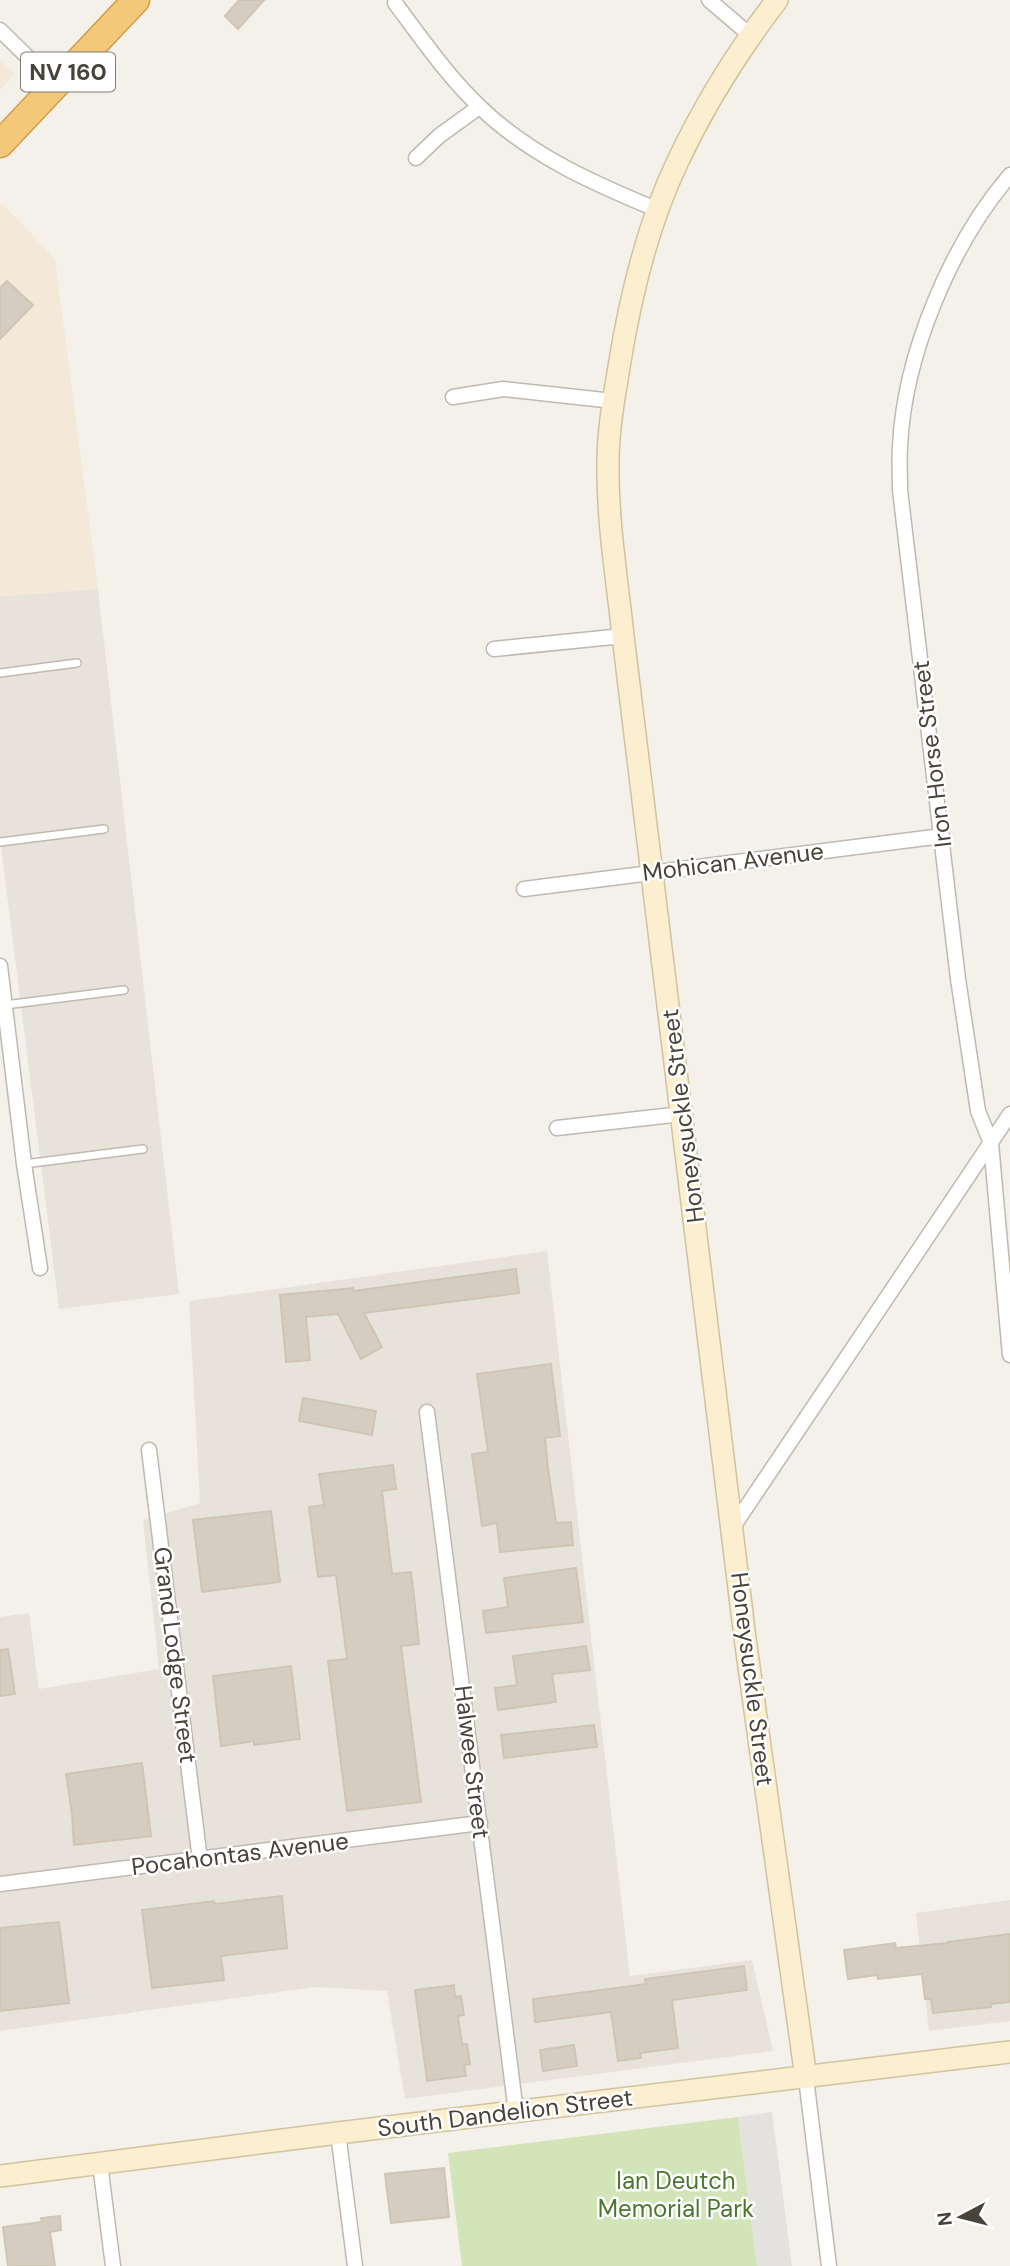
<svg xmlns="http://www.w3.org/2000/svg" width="1010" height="2266" viewBox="0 0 1010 2266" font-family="'DM Sans',sans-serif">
  <rect width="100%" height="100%" fill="#f4f1eb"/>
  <!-- residential -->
  <path fill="#e8e3da" d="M 98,589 L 179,1294 L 59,1309 L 0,839 L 0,596 Z
    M 547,1251 L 630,1976 L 752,1960 L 773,2051 L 405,2099 L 387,1991 L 315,1987 L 0,2031 L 0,1617 L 29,1613 L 39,1689 L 159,1669 L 143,1520 L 200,1503 L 189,1301 Z
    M 1010,1900 L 1010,2021 L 929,2031 L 916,1913 Z"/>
  <!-- commercial -->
  <path fill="#f4e8d9" d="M 0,60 L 15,74 L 0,90 Z
    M 2,203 L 55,259 L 98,589 L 0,596 L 0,205 Z"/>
  <!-- green -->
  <path fill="#d1e5b8" d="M 738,2117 L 757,2266 L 462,2266 L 448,2153 Z"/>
  <!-- parking -->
  <path fill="#e3e2df" d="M 772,2112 L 792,2266 L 757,2266 L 738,2117 Z"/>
  <!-- building -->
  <path fill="#d5cdc1" stroke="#cfc5b5" stroke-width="2" d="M 239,0 L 264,0 L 238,29 L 225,16 Z
    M 7,281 L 33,305 L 0,339 L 0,288 Z
    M 516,1269 L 519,1293 L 364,1313 L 382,1347 L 361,1359 L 338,1314 L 306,1317 L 310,1360 L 286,1362 L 280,1295 L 353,1288 L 353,1291 Z
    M 551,1364 L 560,1436 L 545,1438 L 548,1468 L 556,1523 L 571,1522 L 573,1545 L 500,1552 L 497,1523 L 482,1526 L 472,1454 L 488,1452 L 477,1374 Z
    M 303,1398 L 376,1411 L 372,1435 L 299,1421 Z
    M 393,1465 L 396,1489 L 382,1491 L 392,1574 L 411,1572 L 414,1596 L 419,1644 L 401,1646 L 421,1802 L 347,1811 L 328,1661 L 347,1659 L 340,1605 L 336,1575 L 318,1577 L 309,1507 L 324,1505 L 319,1474 Z
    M 271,1511 L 280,1582 L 202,1592 L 193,1520 Z
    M 576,1568 L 583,1622 L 486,1633 L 483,1611 L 508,1607 L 504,1578 Z
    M 586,1646 L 590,1670 L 552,1674 L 556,1702 L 498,1710 L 495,1688 L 517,1685 L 513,1656 Z
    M 8,1649 L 15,1694 L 0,1696 L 0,1650 Z
    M 291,1666 L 300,1739 L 254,1745 L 254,1741 L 221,1746 L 213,1676 Z
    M 594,1725 L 597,1747 L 504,1758 L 501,1735 Z
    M 142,1763 L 151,1836 L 74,1845 L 72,1814 L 66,1774 Z
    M 282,1896 L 287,1948 L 221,1956 L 224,1980 L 152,1988 L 142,1910 L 214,1901 L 215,1904 Z
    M 59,1922 L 69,2003 L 0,2011 L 0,1928 Z
    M 1010,1934 L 1010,2002 L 991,2004 L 991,2007 L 933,2013 L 931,1999 L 925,1999 L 922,1974 L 878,1979 L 877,1975 L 848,1979 L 844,1950 L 895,1943 L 896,1948 L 948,1943 L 948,1942 Z
    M 744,1966 L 747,1990 L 672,2000 L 678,2048 L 640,2053 L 641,2058 L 618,2061 L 611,2012 L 535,2022 L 533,1999 L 646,1984 L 645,1979 Z
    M 454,1985 L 455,1997 L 461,1996 L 464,2015 L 458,2016 L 462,2044 L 467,2044 L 470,2064 L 464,2065 L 466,2076 L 427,2081 L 415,1990 Z
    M 574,2045 L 577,2066 L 543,2071 L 540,2050 Z
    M 444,2168 L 449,2217 L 391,2223 L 385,2174 Z
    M 60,2216 L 61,2230 L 50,2232 L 55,2266 L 8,2266 L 3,2227 L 42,2222 L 41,2218 Z"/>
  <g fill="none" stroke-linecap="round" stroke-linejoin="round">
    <defs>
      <path id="lane" d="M 0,673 L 77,663
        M 0,842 L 104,829
        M 5,1005 L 124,990
        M 24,1164 L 143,1149"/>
      <path id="street" d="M 709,0 L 750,35
        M 395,3 C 422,39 448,77 481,108 C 531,156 595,184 658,210
        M 0,30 L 56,85
        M 416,158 L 439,136 L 479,107
        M 1010,175 C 951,244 904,355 900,447 C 899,461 900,476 900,490 L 958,979 L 978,1111 L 991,1143 L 1010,1355
        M 453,397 L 503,389 L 613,401
        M 494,649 L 623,636
        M 524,889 L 942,836
        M 0,966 L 24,1164 L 40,1268
        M 557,1128 L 682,1114
        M 427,1412 L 516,2112
        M 149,1450 L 200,1860
        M 733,1527 L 1010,1114
        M 0,1884 L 480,1823
        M 806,2078 L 829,2266
        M 338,2133 L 355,2266
        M 100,2164 L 113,2266"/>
      <path id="secondary" d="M 777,0 C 738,51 704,105 677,163 C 647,226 630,298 619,367 C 614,398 608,430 608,462 C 607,520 617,578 623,636 L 745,1638 L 806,2078
        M 0,2176 L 338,2133 L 1010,2052"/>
      <path id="highway" d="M 0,144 L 136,0"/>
    </defs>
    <!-- lane casing -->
    <use href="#lane" stroke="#bfb9ae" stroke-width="10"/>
    <!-- street casing -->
    <use href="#street" stroke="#bfb9ae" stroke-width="17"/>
    <!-- secondary casing -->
    <use href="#secondary" stroke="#d0c39e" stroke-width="24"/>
    <!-- highway casing -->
    <use href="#highway" stroke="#d29d48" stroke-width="29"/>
    <!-- lane -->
    <use href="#lane" stroke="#fff" stroke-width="7"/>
    <!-- street -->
    <use href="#street" stroke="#fff" stroke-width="14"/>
    <!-- secondary -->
    <use href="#secondary" stroke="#fbefcf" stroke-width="21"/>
    <!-- highway -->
    <use href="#highway" stroke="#f3c878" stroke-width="26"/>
  </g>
  <g text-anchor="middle" stroke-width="5" stroke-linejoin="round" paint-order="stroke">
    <!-- shield labels -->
    <rect fill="#fff" stroke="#7f7b74" stroke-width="2" x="21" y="52.5" width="94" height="39" rx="5"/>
    <g font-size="23" font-weight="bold" fill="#484239">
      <text x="68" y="80">NV 160</text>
    </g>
    <!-- street labels -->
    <g font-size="24" fill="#484239" stroke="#fff">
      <text transform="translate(932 754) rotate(-97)" y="8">Iron Horse Street</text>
      <text transform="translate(733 862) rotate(-7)" y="8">Mohican Avenue</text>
      <text transform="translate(683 1116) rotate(-97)" y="8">Honeysuckle Street</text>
      <text transform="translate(175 1655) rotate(83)" y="8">Grand Lodge Street</text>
      <text transform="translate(752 1679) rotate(83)" y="8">Honeysuckle Street</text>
      <text transform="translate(472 1762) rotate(83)" y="8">Halwee Street</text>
      <text transform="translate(240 1854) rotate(-7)" y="8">Pocahontas Avenue</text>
      <text transform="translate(505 2113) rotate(-7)" y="8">South Dandelion Street</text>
    </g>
    <!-- park labels -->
    <g font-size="24" fill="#4c7630" stroke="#fff">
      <text x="676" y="2189">Ian Deutch<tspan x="676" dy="28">Memorial Park</tspan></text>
    </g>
  </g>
  <!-- north arrow -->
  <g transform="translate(961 2217) rotate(263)" stroke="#ffffff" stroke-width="5" paint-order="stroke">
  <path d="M0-5L12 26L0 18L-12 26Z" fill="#484239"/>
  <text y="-10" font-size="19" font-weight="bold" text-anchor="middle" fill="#484239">N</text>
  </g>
</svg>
